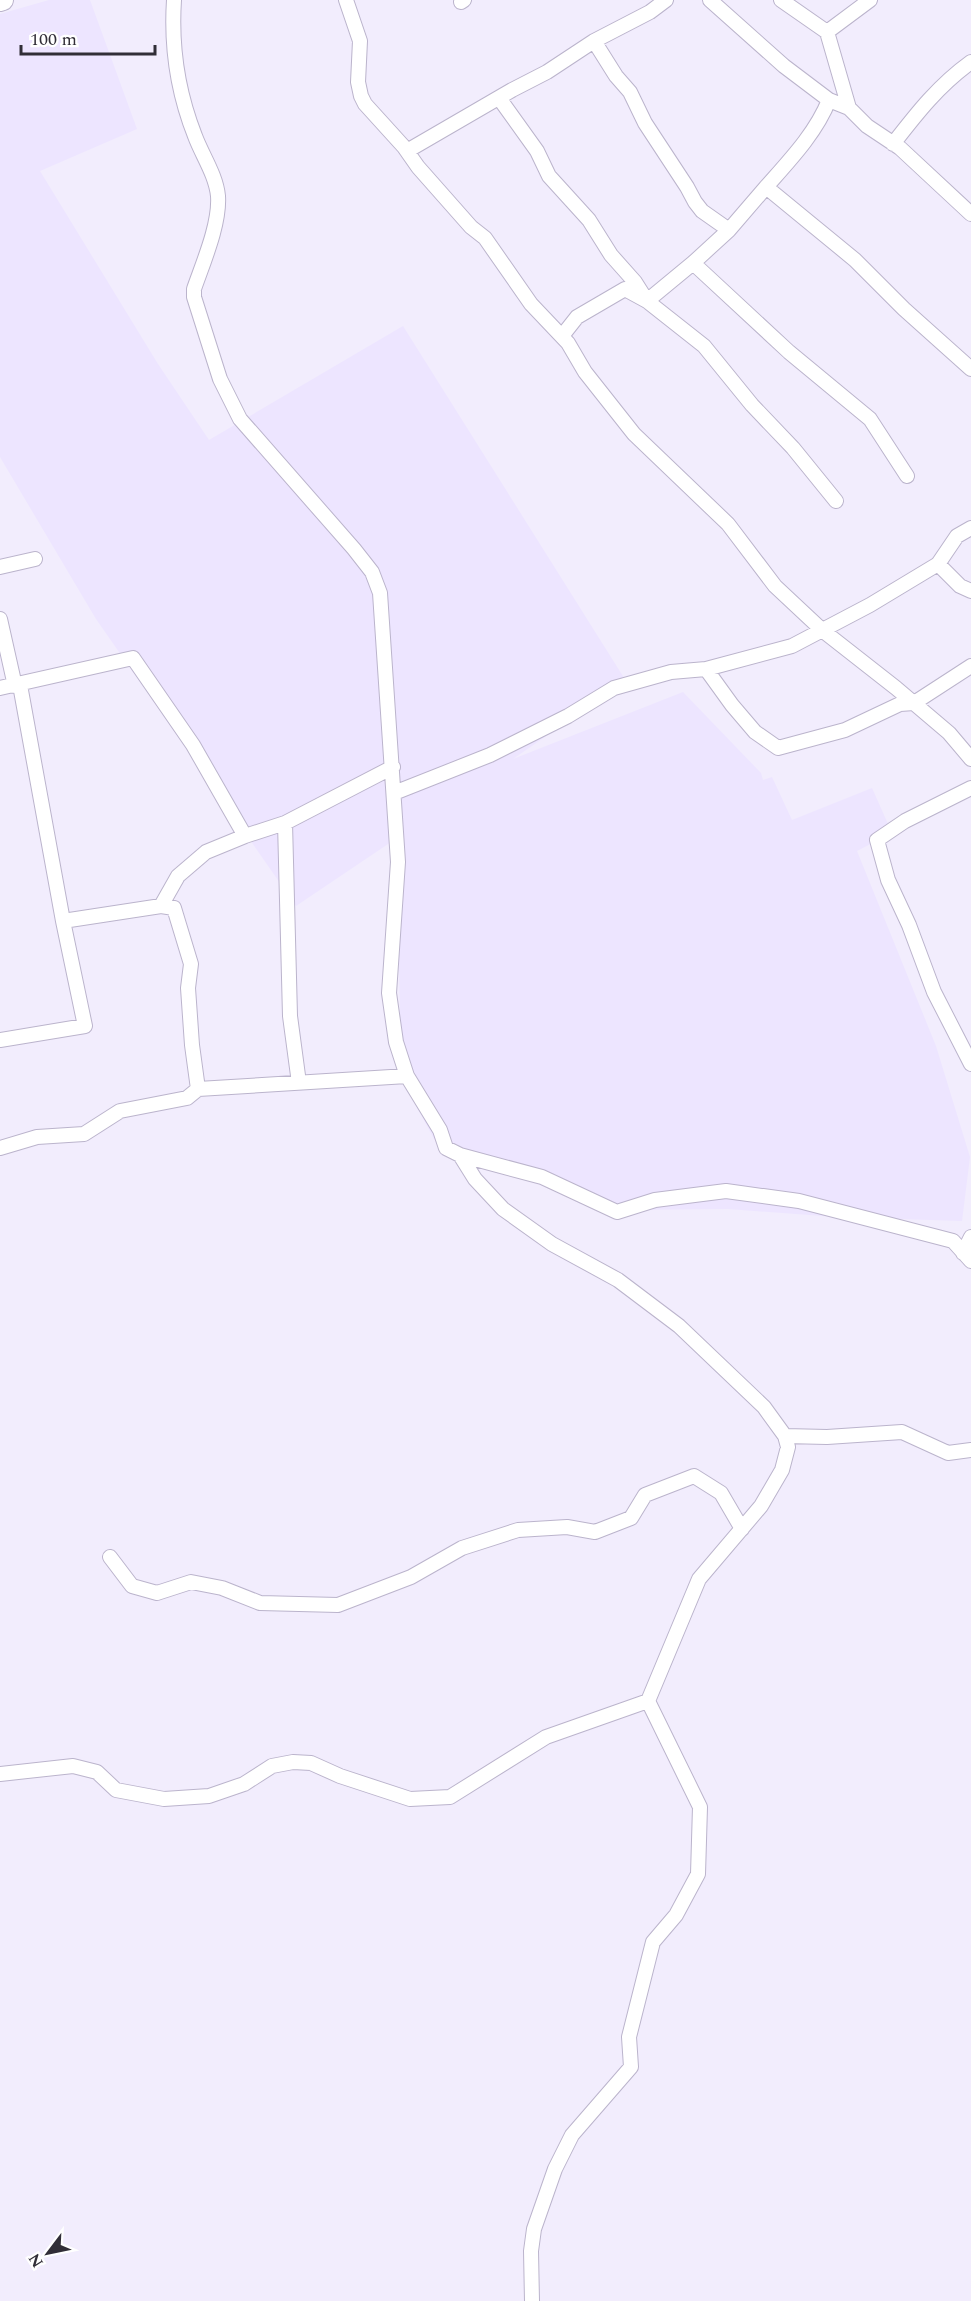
<svg xmlns="http://www.w3.org/2000/svg" width="971" height="2301" viewBox="0 0 971 2301" font-family="Spectral,serif">
  <rect width="100%" height="100%" fill="#f2edfd"/>
  <!-- built -->
  <path fill="#ede5ff" d="M 49,0 L 90,0 L 137,129 L 40,171 L 158,364 L 209,440 L 403,326 L 626,681 L 513,759 L 683,692 L 761,773 L 763,780 L 772,777 L 792,820 L 872,788 L 892,833 L 857,851 L 936,1046 L 970,1157 L 962,1221 L 836,1217 L 728,1209 L 619,1210 L 554,1177 L 452,1156 L 434,1139 L 404,1083 L 400,1017 L 397,838 L 296,906 L 96,619 L 0,457 L 0,14 Z"/>
  <g fill="none" stroke-linecap="round" stroke-linejoin="round">
    <defs>
      <path id="minor" d="M 174,0 C 171,45 178,93 195,136 C 202,155 216,175 218,196 C 220,224 203,263 194,289 L 194,297 L 220,379 L 240,419 L 354,549 L 372,572 L 380,593 L 398,862 L 389,993 L 396,1042 L 407,1076 L 440,1130 L 446,1148 L 460,1155 L 475,1179 L 503,1209 L 552,1244 L 618,1280 L 679,1326 L 764,1407 L 785,1436 L 788,1447 L 782,1470 L 761,1506 L 699,1579 L 648,1701 L 700,1807 L 698,1874 L 676,1915 L 653,1942 L 629,2037 L 631,2067 L 572,2135 L 555,2169 L 534,2229 L 531,2251 L 532,2301
        M 346,0 L 360,41 L 358,82 L 361,96 L 365,104 L 404,147 L 418,167 L 471,227 L 485,238 L 531,304 L 568,343 L 585,372 L 634,434 L 728,524 L 775,586 L 822,630 L 896,688 L 949,733 L 971,759
        M 710,0 L 784,66 L 829,100 L 849,108 L 867,126 L 900,148 L 971,214
        M 781,0 L 827,32
        M 461,2 L 464,0
        M 594,41 L 616,76 L 630,92 L 645,123 L 687,187 L 695,202 L 702,211 L 729,230
        M 499,98 L 537,151 L 549,176 L 589,220 L 611,255 L 635,282 L 647,301 L 693,263
        M 829,100 C 816,133 789,161 766,187 L 855,260 L 904,309 L 971,369
        M 849,108 L 827,32 L 870,0
        M 893,144 C 917,113 939,85 971,62
        M 407,151 L 512,90 L 547,72 L 594,41 L 650,12 L 666,0
        M 766,187 L 729,230 L 693,263 L 789,352 L 870,419 L 907,476
        M 562,336 L 577,317 L 625,289 L 647,301 L 704,346 L 752,405 L 793,448 L 836,501
        M 938,564 L 960,586 L 971,591
        M 0,567 L 35,559
        M 0,619 L 15,686
        M 706,669 L 732,705 L 755,732 L 778,748 L 845,730 L 900,704 L 914,703 L 971,666
        M 20,685 L 63,921 L 161,906 L 178,876 L 206,852 L 245,836 L 285,823 L 393,767
        M 0,688 L 133,658 L 193,745 L 245,836
        M 971,788 L 905,821 L 877,840 L 888,880 L 909,925 L 934,992 L 971,1064
        M 394,793 L 490,755 L 568,716 L 614,688 L 671,672 L 706,669 L 792,646 L 870,605 L 938,564 L 957,536 L 971,528
        M 285,823 L 290,1016 L 299,1083
        M 161,906 L 174,908 L 191,964 L 188,988 L 192,1045 L 198,1089
        M 0,1040 L 85,1026 L 63,921
        M 0,1148 L 37,1137 L 84,1134 L 120,1111 L 187,1098 L 198,1089 L 407,1076
        M 460,1155 L 542,1177 L 617,1212 L 655,1200 L 726,1191 L 799,1201 L 953,1241 L 971,1261
        M 963,1253 L 971,1237
        M 785,1436 L 827,1437 L 902,1432 L 948,1453 L 971,1450
        M 110,1557 L 132,1586 L 157,1593 L 191,1582 L 222,1588 L 260,1603 L 338,1605 L 411,1577 L 462,1548 L 518,1530 L 567,1527 L 595,1532 L 631,1518 L 645,1495 L 694,1476 L 721,1493 L 742,1529
        M 0,1774 L 73,1766 L 97,1772 L 116,1790 L 164,1799 L 209,1796 L 244,1784 L 272,1766 L 293,1762 L 311,1763 L 340,1776 L 410,1799 L 450,1797 L 546,1737 L 648,1701"/>
      <path id="highway" d="M 0,1 L 3,0"/>
    </defs>
    <!-- minor casing -->
    <use href="#minor" stroke="#bbb4cc" stroke-width="16"/>
    <!-- highway casing -->
    <use href="#highway" stroke="#bbb4cc" stroke-width="22"/>
    <!-- minor -->
    <use href="#minor" stroke="#fff" stroke-width="14"/>
    <!-- highway -->
    <use href="#highway" stroke="#fff" stroke-width="20"/>
  </g>
  <!-- north arrow -->
  <g transform="translate(48 2253) rotate(238)" stroke="#ffffff" stroke-width="4.5" paint-order="stroke">
  <path d="M0-4.5L10 22L0 15L-10 22Z" fill="#312e37"/>
  <text y="-9" font-size="16" font-weight="bold" text-anchor="middle" fill="#312e37">N</text>
  </g>
  <!-- scale -->
  <path d="M21 45v9h134v-9" fill="none" stroke="#312e37" stroke-width="3"/>
  <text x="30" y="45" font-size="18" fill="#312e37" stroke="#ffffff" stroke-width="4.5" paint-order="stroke">100 m</text>
</svg>
